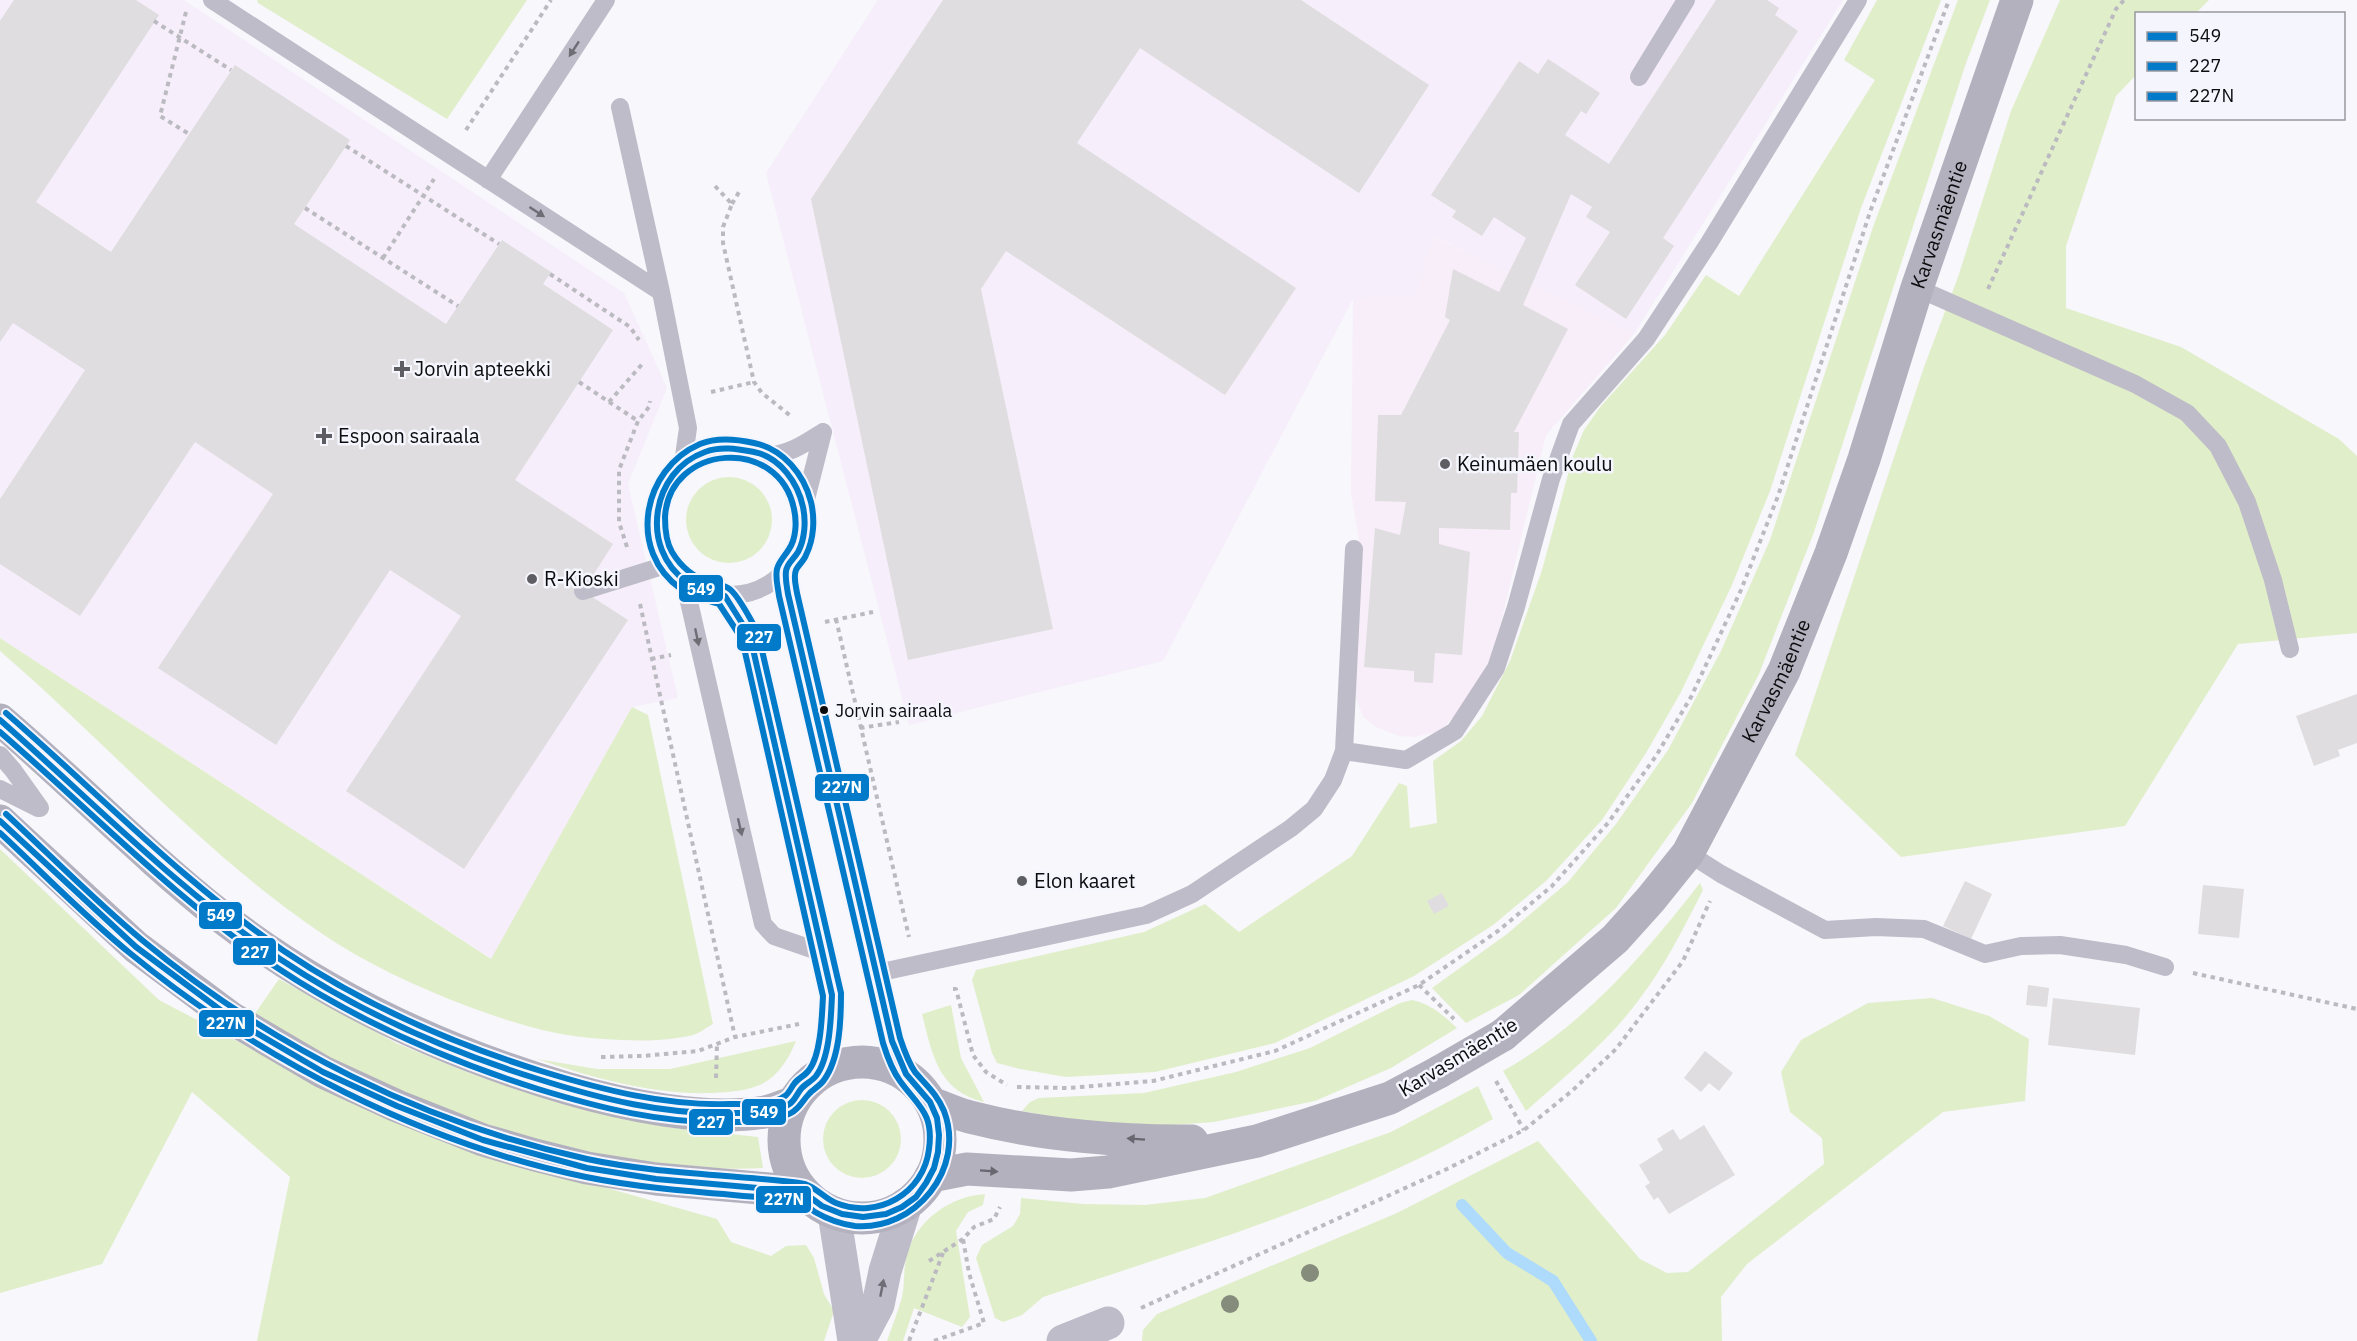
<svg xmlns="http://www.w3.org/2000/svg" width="2357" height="1341" viewBox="0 0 2357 1341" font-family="'IBM Plex Sans',sans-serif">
  <rect width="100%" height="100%" fill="#f7f7fc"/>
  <!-- education -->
  <path fill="#f8eef9" d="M 1433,236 L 1634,334 L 1546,435 L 1493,655 L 1460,711 L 1439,731 L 1416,737 L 1399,736 L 1376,727 L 1363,717 L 1354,692 L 1361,552 L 1351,493 L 1353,299 L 1416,295 Z"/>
  <!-- medical -->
  <path fill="#f6eefa" d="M 0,0 L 184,0 L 624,293 L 667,388 L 628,484 L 678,698 L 632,707 L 492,959 L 0,638 Z
    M 878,0 L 1843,0 L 1634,334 L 1434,236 L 1416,295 L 1353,299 L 1163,661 L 909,725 L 766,173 Z"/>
  <!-- green -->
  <path fill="#e1eeca" d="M 257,0 L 527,0 L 447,119 L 258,3 Z
    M 1877,0 L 1941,0 L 1861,208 L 1770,491 L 1732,585 L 1681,692 L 1646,753 L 1602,820 L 1546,881 L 1493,925 L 1414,976 L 1275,1043 L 1155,1072 L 1066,1077 L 1020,1069 L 997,1063 L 992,1053 L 972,980 L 976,970 L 1144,932 L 1205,904 L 1239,932 L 1352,856 L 1399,783 L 1407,786 L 1410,828 L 1437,823 L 1433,761 L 1461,741 L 1482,716 L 1510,661 L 1542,570 L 1573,456 L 1584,430 L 1601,406 L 1665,335 L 1706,275 L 1739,296 L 1875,80 L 1844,60 Z
    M 1958,0 L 1990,0 L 1966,63 L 1814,532 L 1759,674 L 1692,803 L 1616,908 L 1519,995 L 1466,1023 L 1432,988 L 1507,934 L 1568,882 L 1616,824 L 1668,750 L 1721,651 L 1770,540 L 1873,227 Z
    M 2060,0 L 2209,0 L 2196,13 L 2136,14 L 2136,75 L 2116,96 L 2066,246 L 2066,308 L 2181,347 L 2339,439 L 2357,456 L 2357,633 L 2238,644 L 2125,826 L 1901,857 L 1795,755 L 1924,367 L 1958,277 L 2011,111 Z
    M686 520a43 43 0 1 1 86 0a43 43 0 1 1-86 0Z
    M 0,638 L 491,959 L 632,707 L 648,715 L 713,1024 C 707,1027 700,1033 693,1035 C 664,1042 633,1041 603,1039 C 553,1036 513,1023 467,1006 C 417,987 365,963 321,933 C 203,853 108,744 0,651 Z
    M 0,849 L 159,1000 L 359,1105 L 561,1175 L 717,1219 L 731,1242 L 771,1256 L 786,1246 L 806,1245 L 814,1258 L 824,1294 L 834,1311 L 824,1341 L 257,1341 L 290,1177 L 192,1092 L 102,1264 L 0,1293 Z
    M 1700,883 L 1703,890 C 1684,928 1664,967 1638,1001 C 1607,1043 1565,1076 1526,1111 L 1503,1071 C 1584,1025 1644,955 1700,883 Z
    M 279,979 L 396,1043 L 469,1073 L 518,1089 L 618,1117 L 666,1127 L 758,1137 L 763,1168 C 626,1175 467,1126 345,1067 C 314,1052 284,1032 254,1015 Z
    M 1932,998 L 1989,1016 L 2029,1039 L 2025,1101 L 1943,1112 L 1747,1264 L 1721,1297 L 1722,1341 L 1142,1341 L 1143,1330 L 1157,1314 L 1397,1213 L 1538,1141 L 1640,1259 L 1667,1273 L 1688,1272 L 1824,1164 L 1822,1138 L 1790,1112 L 1781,1072 L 1801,1040 L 1868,1003 Z
    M 1412,1000 C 1431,1004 1443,1015 1457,1028 L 1391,1068 L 1315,1101 L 1214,1122 L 1118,1129 L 1022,1111 L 1030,1102 L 1039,1098 L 1144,1093 L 1236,1072 L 1310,1048 L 1400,1003 Z
    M 951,1005 L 961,1058 L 984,1102 C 938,1091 932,1054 922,1014 Z
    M 796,1041 C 789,1058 779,1075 762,1084 C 747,1091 729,1092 713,1093 C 651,1095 594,1078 537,1059 L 597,1069 L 670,1069 Z
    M 1478,1086 L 1493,1119 C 1353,1201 1195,1246 1043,1297 L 1022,1315 L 1003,1322 L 995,1318 L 976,1258 L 982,1245 L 1013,1226 L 1020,1214 L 1021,1198 L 1083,1204 L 1145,1205 L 1205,1198 L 1391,1132 Z
    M823 1139a39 39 0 1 1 78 0a39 39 0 1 1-78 0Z
    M 985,1194 L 983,1205 L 968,1212 L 956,1231 L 970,1317 L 962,1327 L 914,1308 L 903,1341 L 887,1341 C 892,1326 898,1312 902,1297 C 905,1284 903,1269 907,1255 C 916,1220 951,1196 985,1194 Z"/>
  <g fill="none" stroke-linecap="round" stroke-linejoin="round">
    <!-- stream -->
    <path stroke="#aedbfb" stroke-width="12" d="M 1462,1205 L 1507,1253 L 1553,1281 L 1591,1341"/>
  </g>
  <!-- building -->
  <path fill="#dfdddf" d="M 14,0 L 136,0 L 159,15 L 36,202 L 111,252 L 235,65 L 350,140 L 294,224 L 446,324 L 502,240 L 551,272 L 543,284 L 613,330 L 515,480 L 613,544 L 583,591 L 628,620 L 464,869 L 346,791 L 461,616 L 390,570 L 276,745 L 158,668 L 273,494 L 195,442 L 80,616 L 0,564 L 0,499 L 85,370 L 13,323 L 0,342 L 0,21 Z
    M 943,0 L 1301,0 L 1429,85 L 1359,193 L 1140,48 L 1077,143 L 1296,288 L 1225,395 L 1006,251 L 981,289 L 1053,629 L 908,660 L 811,199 Z
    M 1716,0 L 1767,0 L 1779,8 L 1775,15 L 1798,31 L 1663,238 L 1674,246 L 1626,319 L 1575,285 L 1610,232 L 1586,217 L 1592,207 L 1571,194 L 1523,305 L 1568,329 L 1514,432 L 1519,432 L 1517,493 L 1511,493 L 1510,530 L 1439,528 L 1439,544 L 1470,552 L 1462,655 L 1435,653 L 1433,683 L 1414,682 L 1414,671 L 1364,667 L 1375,528 L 1400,535 L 1406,502 L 1375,501 L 1378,415 L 1401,415 L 1450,320 L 1445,317 L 1453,269 L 1499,292 L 1526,238 L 1494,217 L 1482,236 L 1452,217 L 1456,211 L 1431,195 L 1519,61 L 1538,74 L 1548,59 L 1600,93 L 1586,114 L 1581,111 L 1565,135 L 1609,164 Z
    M 2357,694 L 2357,743 L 2338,750 L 2340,756 L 2314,766 L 2296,716 Z
    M 1965,881 L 1992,894 L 1971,939 L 1943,926 Z
    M 2203,885 L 2244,889 L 2239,938 L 2198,934 Z
    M 1442,893 L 1449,906 L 1434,914 L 1427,901 Z
    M 2028,985 L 2049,988 L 2047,1007 L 2026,1005 Z
    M 2053,998 L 2140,1008 L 2135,1055 L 2048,1045 Z
    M 1705,1051 L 1733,1073 L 1719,1091 L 1709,1083 L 1701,1092 L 1684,1078 Z
    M 1704,1125 L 1735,1175 L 1669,1214 L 1658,1197 L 1654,1200 L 1645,1186 L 1650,1183 L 1639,1165 L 1663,1150 L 1657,1139 L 1673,1129 L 1680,1140 Z"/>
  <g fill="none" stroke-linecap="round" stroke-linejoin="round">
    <!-- path -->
    <path stroke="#bbbac1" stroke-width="4" stroke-dasharray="4.5 4.5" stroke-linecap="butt" d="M 186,12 L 160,116 L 189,134
      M 154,21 L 231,70
      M 466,130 L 551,0
      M 346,146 L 499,244
      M 715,186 L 732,204 L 723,227 L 723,243 L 754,382 L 762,393 L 792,417
      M 732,204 L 739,192
      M 305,208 L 458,306
      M 383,258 L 434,179
      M 550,274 L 630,327 L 639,340
      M 1988,289 L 2116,9 L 2124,0
      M 579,382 L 638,421
      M 711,392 L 754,382
      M 609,402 L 644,362
      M 627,547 L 619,522 L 619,470 L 638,421 L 649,407 L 650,401
      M 640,604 L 735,1037
      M 836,619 L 909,937
      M 825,622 L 873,612
      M 651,659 L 671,655
      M 860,728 L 899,722
      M 2193,973 L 2357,1009
      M 1419,985 L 1454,1019
      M 953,989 L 956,989 L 973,1055 L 986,1072 L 1007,1085
      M 601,1057 L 642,1056 L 698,1051 L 735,1037 L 799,1024
      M 716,1078 L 717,1044
      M 1496,1081 L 1524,1130
      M 1017,1087 L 1068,1088 L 1153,1081 L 1275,1051 L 1419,985 L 1498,931 L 1552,886 L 1608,823 L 1656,756 L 1691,697 L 1741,590 L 1778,496 L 1870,212 L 1949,0
      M 929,1261 L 963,1239 L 974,1227 L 994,1219 L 1000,1207
      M 1141,1308 L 1447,1169 L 1524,1130 L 1573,1090 L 1616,1049 L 1683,961 L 1710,901
      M 909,1341 L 943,1253
      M 934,1341 L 984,1323 L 969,1273 L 963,1239"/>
    <!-- service -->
    <path stroke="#bebcc8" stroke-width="18" d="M 212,0 L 661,292
      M 1639,77 L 1686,0
      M 620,107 L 661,292 L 688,428 L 683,463
      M 488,180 L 606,0
      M 1917,288 L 2135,384 L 2187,413 L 2218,446 L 2247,502 L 2273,580 L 2290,649
      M656 521a74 74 0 1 1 148 0a74 74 0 1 1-148 0Z
      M 767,456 C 790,454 804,444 823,432
      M 804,507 L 823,432
      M 786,571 L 788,594 L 884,1005 L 889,1035 L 907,1075
      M 684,580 L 763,924 L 774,936 L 823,953
      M 583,591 L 669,564
      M 725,596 L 750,636 L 832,995 L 832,1017 L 817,1075
      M 1344,751 L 1406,760 L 1455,731 L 1496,668 L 1516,607 L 1551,479 L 1571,424 L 1646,339 L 1709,243 L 1858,0
      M 0,755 L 13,770 L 40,808
      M 0,789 L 38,808
      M 1688,853 L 1721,874 L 1825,930 L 1876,927 L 1924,929 L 1985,954 L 2021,946 L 2060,945 L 2126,955 L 2165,967
      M 877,973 L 1146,915 L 1192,894 L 1291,828 L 1314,809 L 1333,780 L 1344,751 L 1354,549"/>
    <!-- minor -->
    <path stroke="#bebcc8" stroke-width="33" d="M 834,1213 L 854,1341
      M 859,1341 L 878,1305 L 885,1271 L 906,1204
      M 1063,1341 L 1108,1323"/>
    <!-- secondary -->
    <g stroke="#b3b1be" stroke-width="33">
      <path d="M 0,720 C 74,783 142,854 219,915 C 323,996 441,1051 566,1088 C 624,1105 705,1122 765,1112 C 774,1110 783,1106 792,1103"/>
      <path d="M 0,821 L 136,947 L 231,1018 L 323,1072 L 397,1106 L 483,1140 L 535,1155 L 587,1168 L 656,1179 L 803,1192"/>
      <path id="s1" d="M 1503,1035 L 1615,939 L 1651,899 L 1688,853 L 1784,671 L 1831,553 L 1864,459 L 1917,288 L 2017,0"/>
      <circle cx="862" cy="1140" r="78"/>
      <path d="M 931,1103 C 945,1108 959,1115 974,1118 C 1040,1135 1125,1142 1192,1141"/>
      <path d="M 931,1176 L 967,1169 L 1071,1175 L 1108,1172 L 1257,1141 L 1390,1098 L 1439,1072"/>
    </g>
    <!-- secondary-bridge -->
    <path stroke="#b3b1be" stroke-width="33" d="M 1439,1072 L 1503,1035"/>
    <defs>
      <path id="bus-1" d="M 0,720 C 92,801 178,890 280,959 C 359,1012 447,1051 538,1079 C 601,1099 665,1115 731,1113 C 749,1113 772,1114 788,1105 C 795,1101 796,1095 801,1089 C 805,1084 812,1081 816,1076 C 830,1058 831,1017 832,995 L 750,636 L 725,596 C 712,592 698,589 687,582 C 639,549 651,471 705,452 C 721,446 737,449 754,452 C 780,457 798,483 803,507 C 806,521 805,539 798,552 C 794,559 787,563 786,571 C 785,579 787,587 788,594 L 892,1041 L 906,1074 L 930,1102 L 937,1118 L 939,1135 L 938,1152 L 934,1168 L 926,1183 L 916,1197 L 902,1207 L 886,1214 L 863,1217 L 842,1214 L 822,1206 L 803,1192 L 656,1179 L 587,1168 L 483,1140 L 397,1106 L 323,1072 L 231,1018 L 136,947 L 0,821"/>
      <path id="bus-2" d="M 0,732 C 91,811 176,900 276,967 C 357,1021 446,1060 538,1089 C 600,1108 664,1124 729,1122 C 749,1122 773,1123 791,1113 C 800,1108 802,1101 809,1094 C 813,1089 820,1086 824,1080 C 840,1058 841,1019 841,993 L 758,633 C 753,624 737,592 728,588 C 723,585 716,584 711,583 C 695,578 681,567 672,552 C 666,542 665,529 665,517 C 669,444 779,435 794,509 C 797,522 796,539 789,549 C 785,556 779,561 777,569 C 775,578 778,587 779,596 L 883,1043 C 887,1056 892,1070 900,1081 C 918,1106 934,1113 929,1149 C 924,1193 878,1220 836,1203 C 824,1198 813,1184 800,1183 C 729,1174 657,1174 587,1159 C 425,1124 269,1046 142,940 C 95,901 51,856 6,814"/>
      <path id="bus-3" d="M 0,833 C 43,873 85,917 131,954 C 259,1059 423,1144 586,1177 C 650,1190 716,1193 781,1199 C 786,1200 795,1199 800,1201 C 805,1203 810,1209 815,1212 C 827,1219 840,1224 855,1226 C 915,1231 966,1169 944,1111 C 937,1094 926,1085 915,1072 C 908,1062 904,1050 900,1038 L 797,593 C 796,586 793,577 796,570 C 798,565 804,561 806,555 C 814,539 815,519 811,502 C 804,474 783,449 754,443 C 736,439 717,437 700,444 C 642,469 627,551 681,589 C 693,597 706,600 719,604 L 742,639 L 823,996 C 822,1015 821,1055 809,1070 C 805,1076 798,1078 794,1084 C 791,1088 789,1093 785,1096 C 772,1106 746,1104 730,1104 C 665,1106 603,1090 541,1071 C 451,1043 362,1004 284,951 C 183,882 98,793 6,713"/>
    </defs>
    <!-- bus-1 casing -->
    <use href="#bus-1" stroke="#f5f5fe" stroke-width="10"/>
    <!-- bus-2 casing -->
    <use href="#bus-2" stroke="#f5f5fe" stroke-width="10"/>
    <!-- bus-3 casing -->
    <use href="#bus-3" stroke="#f5f5fe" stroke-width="10"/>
    <!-- bus-1 -->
    <use href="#bus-1" stroke="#007ac9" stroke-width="6"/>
    <!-- bus-2 -->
    <use href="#bus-2" stroke="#007ac9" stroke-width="6"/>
    <!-- bus-3 -->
    <use href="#bus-3" stroke="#007ac9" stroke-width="6"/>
  </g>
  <!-- trees -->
  <g fill="#868c7b">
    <circle cx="1310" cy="1273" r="9"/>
    <circle cx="1230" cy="1304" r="9"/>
  </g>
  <!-- one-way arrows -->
  <defs><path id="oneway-solid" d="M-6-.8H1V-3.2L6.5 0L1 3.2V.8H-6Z" transform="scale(1.5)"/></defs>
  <g fill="#6e6d75">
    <use href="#oneway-solid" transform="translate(574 49) rotate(123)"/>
    <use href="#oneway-solid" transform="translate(537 212) rotate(33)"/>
    <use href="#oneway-solid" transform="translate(697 637) rotate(78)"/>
    <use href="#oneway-solid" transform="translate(740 827) rotate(77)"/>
    <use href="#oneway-solid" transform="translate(882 1288) rotate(-79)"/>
  </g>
  <g fill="#68676f">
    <use href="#oneway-solid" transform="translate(1136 1139) rotate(-176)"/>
    <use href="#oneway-solid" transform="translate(989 1171) rotate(4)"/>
  </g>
  <!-- markers -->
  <g fill="#5e5e62" stroke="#f5f5fe" stroke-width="2">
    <path d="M399 360h6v6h6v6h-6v6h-6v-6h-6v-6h6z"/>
    <path d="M321 427h6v6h6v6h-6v6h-6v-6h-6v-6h6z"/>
    <circle cx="1445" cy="464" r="6"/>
    <circle cx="532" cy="579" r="6"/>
    <circle cx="1022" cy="881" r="6"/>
  </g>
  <circle fill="#0c0c0f" stroke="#f5f5fe" stroke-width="2" cx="824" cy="710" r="5"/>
  <g text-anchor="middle" stroke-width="5" stroke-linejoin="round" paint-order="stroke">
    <!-- bus labels -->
    <g font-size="18" fill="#0c0c0f" stroke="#f5f5fe" text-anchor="start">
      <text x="835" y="717">Jorvin sairaala</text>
    </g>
    <!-- street labels -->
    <g font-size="20" fill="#0c0c0f" stroke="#f5f5fe">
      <text dy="7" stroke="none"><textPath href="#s1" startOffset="939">Karvasmäentie</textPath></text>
      <text dy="7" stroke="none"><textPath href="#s1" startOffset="454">Karvasmäentie</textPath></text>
      <text transform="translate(1458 1057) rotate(-31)" y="7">Karvasmäentie</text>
    </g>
    <!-- poi labels -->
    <g font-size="20" fill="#0c0c0f" stroke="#f5f5fe" text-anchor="start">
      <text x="414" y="376">Jorvin apteekki</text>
      <text x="338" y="443">Espoon sairaala</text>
      <text x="1457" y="471">Keinumäen koulu</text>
      <text x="544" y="586">R-Kioski</text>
      <text x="1034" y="888">Elon kaaret</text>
    </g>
  </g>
  <g stroke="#f5f5fe" stroke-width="2">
    <rect x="678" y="574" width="46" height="29" rx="6" fill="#007ac9"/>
    <rect x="736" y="623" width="46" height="29" rx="6" fill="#007ac9"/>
    <rect x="814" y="773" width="56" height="29" rx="6" fill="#007ac9"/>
    <rect x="198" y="901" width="45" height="29" rx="6" fill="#007ac9"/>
    <rect x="232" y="937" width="45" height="29" rx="6" fill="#007ac9"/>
    <rect x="198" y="1009" width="57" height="29" rx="6" fill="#007ac9"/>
    <rect x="741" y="1098" width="46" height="28" rx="6" fill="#007ac9"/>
    <rect x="688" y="1108" width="46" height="28" rx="6" fill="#007ac9"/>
    <rect x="755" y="1185" width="57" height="29" rx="6" fill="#007ac9"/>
  </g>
  <g font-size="16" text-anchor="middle" font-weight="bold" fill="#fff">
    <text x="701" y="595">549</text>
    <text x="759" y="643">227</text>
    <text x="842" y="793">227N</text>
    <text x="221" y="921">549</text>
    <text x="255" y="958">227</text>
    <text x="226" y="1029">227N</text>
    <text x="764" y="1118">549</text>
    <text x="711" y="1128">227</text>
    <text x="784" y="1205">227N</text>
  </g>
  <!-- legend -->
  <rect x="2135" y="12" width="210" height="108" fill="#f5f5fe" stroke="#98989e" stroke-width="1.5"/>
  <rect x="2147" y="32" width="30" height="9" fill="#007ac9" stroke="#98989e" stroke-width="1.5"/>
  <text x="2189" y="42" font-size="18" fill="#0c0c0f">549</text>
  <rect x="2147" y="62" width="30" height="9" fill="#007ac9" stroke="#98989e" stroke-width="1.5"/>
  <text x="2189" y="72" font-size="18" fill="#0c0c0f">227</text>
  <rect x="2147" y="92" width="30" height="9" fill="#007ac9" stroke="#98989e" stroke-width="1.5"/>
  <text x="2189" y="102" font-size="18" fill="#0c0c0f">227N</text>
</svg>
